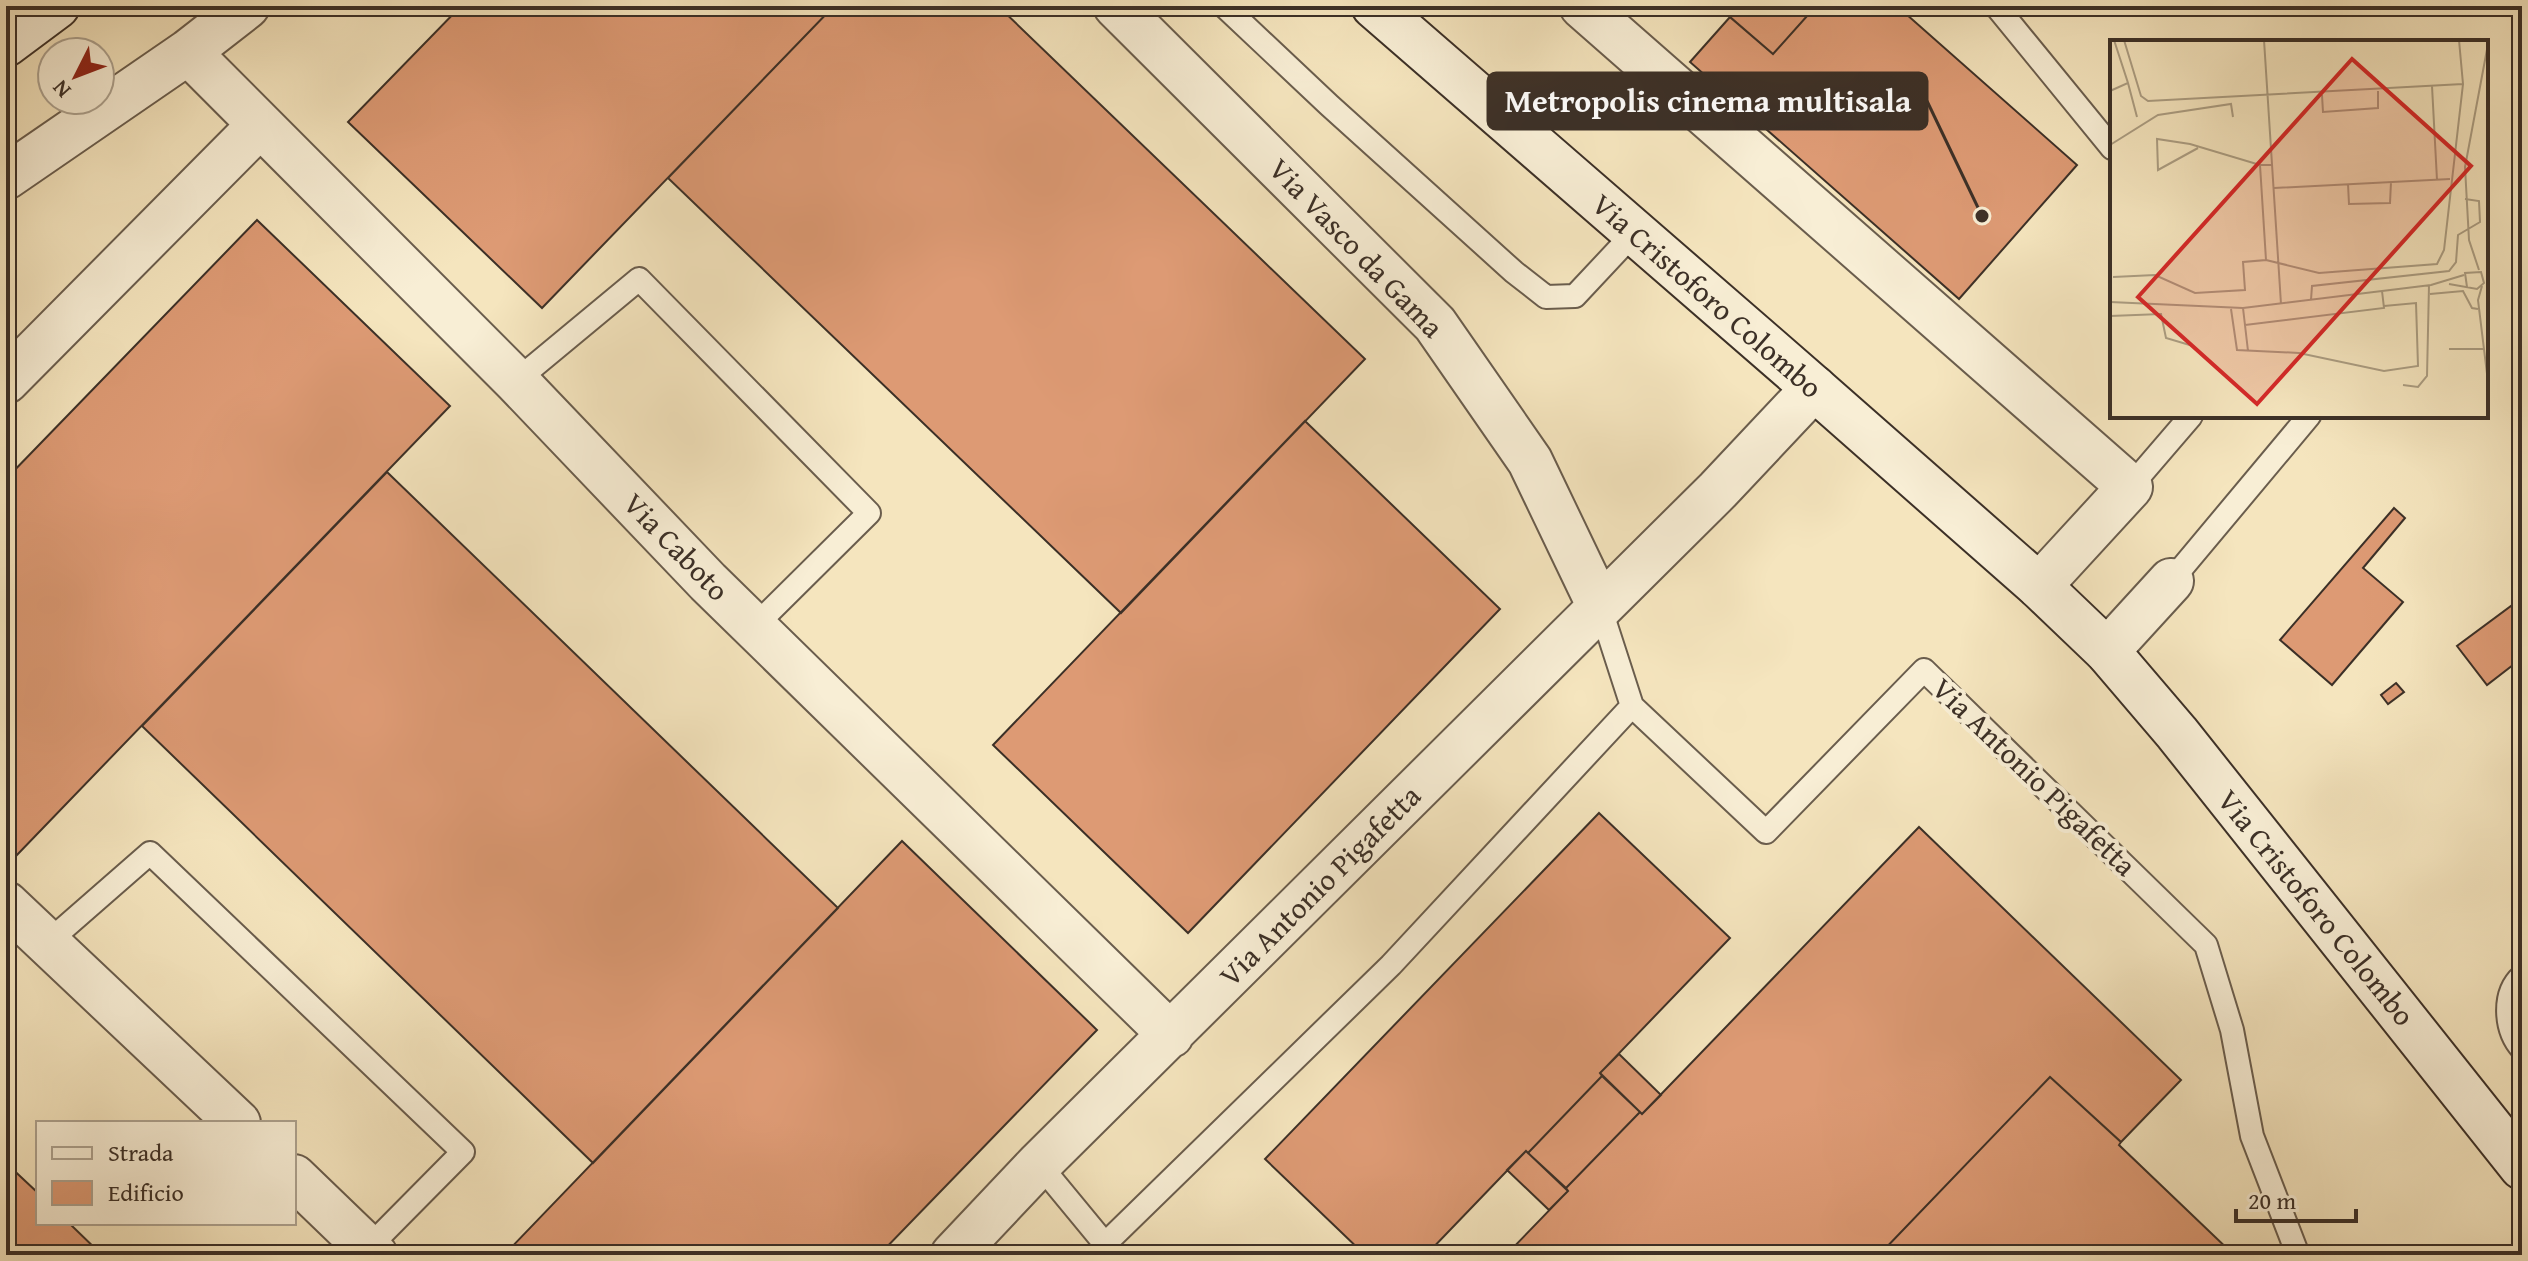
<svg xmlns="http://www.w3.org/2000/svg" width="2528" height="1261" viewBox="0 0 2528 1261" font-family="'Gentium Book Plus',serif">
  <rect width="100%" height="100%" fill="#f5e5be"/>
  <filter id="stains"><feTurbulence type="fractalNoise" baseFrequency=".0025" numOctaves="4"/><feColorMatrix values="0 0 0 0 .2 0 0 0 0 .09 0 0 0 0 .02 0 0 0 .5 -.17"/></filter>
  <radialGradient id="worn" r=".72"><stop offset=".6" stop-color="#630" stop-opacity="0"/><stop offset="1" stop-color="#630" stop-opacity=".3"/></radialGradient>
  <!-- building -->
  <path fill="#dd9a74" stroke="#3c3027" stroke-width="2" d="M 461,6 L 834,6 L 542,308 L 348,122 Z
    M 834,6 L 998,6 L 1365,359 L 1121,613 L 668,178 Z
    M 1717,6 L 1816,6 L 1773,54 Z
    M 1816,6 L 1897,6 L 2077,165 L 1959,299 L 1690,62 L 1730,17 L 1773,54 Z
    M 257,220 L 450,406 L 15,857 L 6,848 L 6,479 Z
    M 1305,421 L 1500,609 L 1188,933 L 993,745 Z
    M 387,472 L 838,908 L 593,1163 L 142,726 Z
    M 2394,508 L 2405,518 L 2363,568 L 2403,602 L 2332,685 L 2280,640 Z
    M 2511,606 L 2522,621 L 2522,658 L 2487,685 L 2457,646 Z
    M 2396,683 L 2404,692 L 2388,704 L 2381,695 Z
    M 1599,813 L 1730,938 L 1600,1073 L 1602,1076 L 1528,1153 L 1526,1151 L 1426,1255 L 1365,1255 L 1265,1159 Z
    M 1919,827 L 2181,1080 L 2121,1142 L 2050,1077 L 1879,1255 L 1506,1255 L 1568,1191 L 1566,1188 L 1640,1112 L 1642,1114 Z
    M 902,841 L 1097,1030 L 879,1255 L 504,1255 Z
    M 1619,1054 L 1661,1095 L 1642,1114 L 1600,1073 Z
    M 1602,1076 L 1640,1112 L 1566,1188 L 1528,1153 Z
    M 2050,1077 L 2121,1142 L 2119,1145 L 2234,1255 L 1879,1255 Z
    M 1526,1151 L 1568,1191 L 1549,1210 L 1507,1170 Z
    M 6,1163 L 38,1193 L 38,1223 L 69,1223 L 102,1255 L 6,1255 Z"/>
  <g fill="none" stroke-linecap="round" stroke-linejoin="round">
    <defs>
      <path id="lane" d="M 1224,6 L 1329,105 L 1514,272 L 1546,297 L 1575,296 L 1634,233
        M 1996,6 L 2112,148
        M 516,381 L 639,279 L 869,513 L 754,627
        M 2130,487 L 2191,416
        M 2171,581 L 2309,416
        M 1600,607 L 1632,706
        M 47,943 L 150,853 L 463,1152 L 368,1248
        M 2522,976 C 2502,994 2505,1030 2522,1049
        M 1039,1164 L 1105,1244 L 1110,1255
        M 1105,1244 L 1391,965 L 1632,706 L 1766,832 L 1924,670 L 2206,945 L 2232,1030 L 2252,1136 L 2298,1255"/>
      <path id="street" d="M 1116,6 L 1435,324 L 1530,461 L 1600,607
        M 1582,6 L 2130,487 L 2039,586
        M 188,52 L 516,381 L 708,582 L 1171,1035
        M 6,177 L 188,52 L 247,6
        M 6,381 L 260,125
        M 2107,651 L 2171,581
        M 6,904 L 238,1123
        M 294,1177 L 375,1255
        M 953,1255 L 1039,1164 L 1718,490 L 1814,388"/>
      <path id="secondary" d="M 1374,6 L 1814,388 L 2039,586 L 2107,651 L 2177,733 L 2522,1167
        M 6,44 L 57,6"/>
    </defs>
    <!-- lane casing -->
    <use href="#lane" stroke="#6a5d4d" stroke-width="26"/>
    <!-- street casing -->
    <use href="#street" stroke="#6a5d4d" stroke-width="48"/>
    <!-- secondary casing -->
    <use href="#secondary" stroke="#3c3027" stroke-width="48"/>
    <!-- lane -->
    <use href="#lane" stroke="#f8eed5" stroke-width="22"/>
    <!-- street -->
    <use href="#street" stroke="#f8eed5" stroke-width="44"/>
    <!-- secondary -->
    <use href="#secondary" stroke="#f8eed5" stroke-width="44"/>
  </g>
  <g text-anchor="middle" stroke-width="8" stroke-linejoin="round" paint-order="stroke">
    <!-- street labels -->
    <g font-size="30" fill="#3c3027" stroke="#f8eed5">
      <text transform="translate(1356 248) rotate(46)" y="10">Via Vasco da Gama</text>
      <text transform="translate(1707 296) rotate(41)" y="10">Via Cristoforo Colombo</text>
      <text transform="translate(676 547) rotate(46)" y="10">Via Caboto</text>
      <text transform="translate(2034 777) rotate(44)" y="10">Via Antonio Pigafetta</text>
      <text transform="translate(1320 886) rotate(-45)" y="10">Via Antonio Pigafetta</text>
      <text transform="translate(2316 908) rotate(51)" y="10">Via Cristoforo Colombo</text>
    </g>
  </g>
  <!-- overview -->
  <g transform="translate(2110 40)">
    <rect width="378" height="378" fill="#f5e5be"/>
    <path fill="none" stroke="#ab9d82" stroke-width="2" d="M 14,0 L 31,56 L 38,61 L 353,44M 154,0 L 171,264M 18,43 L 27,77M 322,46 L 327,140M 0,51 L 18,43 L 4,0M 212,55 L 213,72 L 268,68 L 268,51M 0,105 L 48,75 L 121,64 L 123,77M 88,108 L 48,130 L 47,99 L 80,104 L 150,125 L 163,125M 238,144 L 239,164 L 280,163 L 281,142M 164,148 L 340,139M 156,220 L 209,233 L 327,224 L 334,210 L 353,44 L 349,0M 369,230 L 359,200 L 355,127 L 378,4M 3,237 L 45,235 L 85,253 L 135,250 L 133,222 L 156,220 L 150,125M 339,244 L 367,249 L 374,243 L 371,232 L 355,233 L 357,247M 372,246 L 368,260 L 378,342M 320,254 L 353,251 L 362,268 L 368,269M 201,260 L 202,246 L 339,231 L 346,222 L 348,195 L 370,182 L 369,161 L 355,159M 0,262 L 133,268 L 321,245 L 354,235M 133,268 L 138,311M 121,269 L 127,310 L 189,313 L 274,331 L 308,326 L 306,263 L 274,266M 0,276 L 51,274 L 56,298 L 83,306M 135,285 L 274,268 L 272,251M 339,309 L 373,309M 293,345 L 308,347 L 317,336 L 319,245"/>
    <path fill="#d62828" fill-opacity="0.15" stroke="#d62828" stroke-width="4" d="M 242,19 L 361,126 L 147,364 L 28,257 Z"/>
    <rect width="378" height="378" fill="none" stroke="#3c3027" stroke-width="4"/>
  </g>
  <!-- callouts -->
  <path fill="none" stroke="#3c3027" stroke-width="3" d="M1982 216L1927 101"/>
  <circle fill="#3c3027" stroke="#f8eed5" stroke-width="3" cx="1982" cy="216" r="8"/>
  <rect fill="#3c3027" stroke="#3c3027" stroke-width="3" x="1488" y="73" width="439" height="56" rx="8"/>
  <g font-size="32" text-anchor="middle" font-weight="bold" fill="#fff">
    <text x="1708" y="112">Metropolis cinema multisala</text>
  </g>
  <!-- margin -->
  <rect width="2528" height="1261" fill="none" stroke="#f5e5be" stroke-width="32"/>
  <rect x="8" y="8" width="2512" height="1245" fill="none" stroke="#3c3027" stroke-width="4"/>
  <rect x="16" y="16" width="2496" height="1229" fill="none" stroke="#3c3027" stroke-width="2"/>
  <!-- legend -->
  <rect x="36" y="1121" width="260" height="104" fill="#f8eed5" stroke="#ada28f" stroke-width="2"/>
  <rect x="52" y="1147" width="40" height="12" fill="#f8eed5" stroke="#ada28f" stroke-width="2"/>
  <text x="108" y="1161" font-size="24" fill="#3c3027">Strada</text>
  <rect x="52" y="1181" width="40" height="24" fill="#dd9a74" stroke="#ada28f" stroke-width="2"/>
  <text x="108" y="1201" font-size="24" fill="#3c3027">Edificio</text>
  <!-- north arrow -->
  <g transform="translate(76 76) rotate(228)"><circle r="38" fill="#f8eed5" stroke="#ada28f" stroke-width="2"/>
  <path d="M0-6L14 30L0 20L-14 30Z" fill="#8f2418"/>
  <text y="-12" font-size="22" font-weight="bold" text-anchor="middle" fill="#3c3027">N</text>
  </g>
  <!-- scale -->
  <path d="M2236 1209v12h120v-12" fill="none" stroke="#3c3027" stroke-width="4"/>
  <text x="2248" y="1209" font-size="24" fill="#3c3027" stroke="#f8eed5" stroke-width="6" paint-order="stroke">20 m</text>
  <rect width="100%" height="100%" filter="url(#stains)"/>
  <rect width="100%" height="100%" fill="url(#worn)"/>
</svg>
